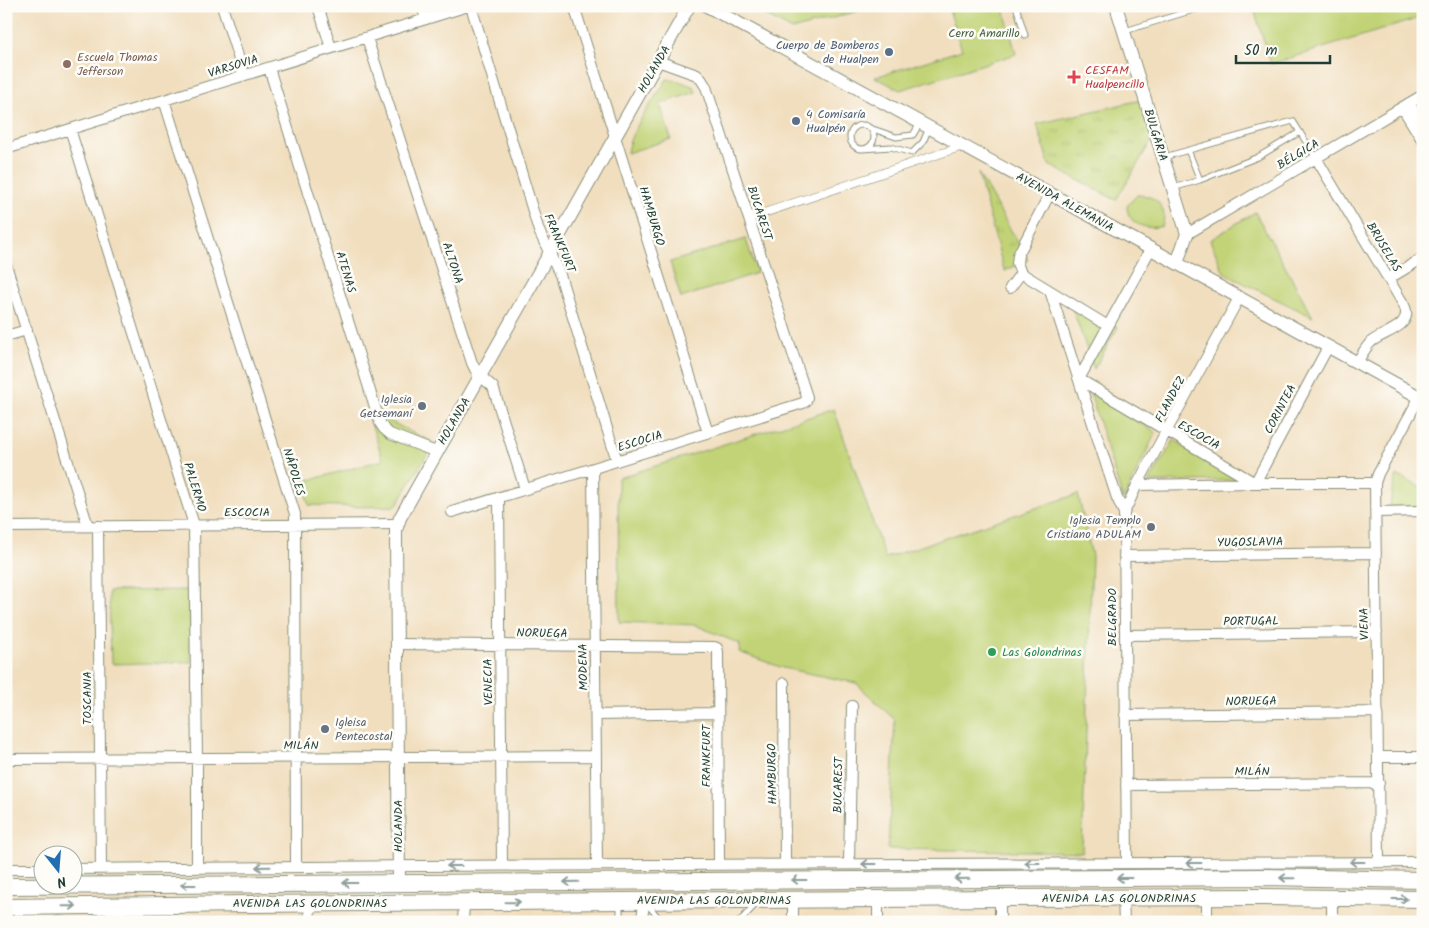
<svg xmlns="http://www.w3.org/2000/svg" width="1429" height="928" viewBox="0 0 1429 928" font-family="Kalam,sans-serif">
  <defs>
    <pattern id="grass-tufts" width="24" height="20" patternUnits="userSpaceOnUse" patternTransform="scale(1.25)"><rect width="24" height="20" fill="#c1d376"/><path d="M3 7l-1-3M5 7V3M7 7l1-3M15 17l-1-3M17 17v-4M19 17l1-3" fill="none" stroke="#a5b667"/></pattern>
  </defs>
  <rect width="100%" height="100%" fill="#fdfcf7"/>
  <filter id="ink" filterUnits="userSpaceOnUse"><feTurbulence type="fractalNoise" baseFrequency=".02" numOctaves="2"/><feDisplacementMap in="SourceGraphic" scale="10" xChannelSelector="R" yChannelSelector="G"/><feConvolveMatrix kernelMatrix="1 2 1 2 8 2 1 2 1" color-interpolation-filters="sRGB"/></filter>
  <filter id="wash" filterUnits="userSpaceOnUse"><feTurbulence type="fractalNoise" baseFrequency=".0096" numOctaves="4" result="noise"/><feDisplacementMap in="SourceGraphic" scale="20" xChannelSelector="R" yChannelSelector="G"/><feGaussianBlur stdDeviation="1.12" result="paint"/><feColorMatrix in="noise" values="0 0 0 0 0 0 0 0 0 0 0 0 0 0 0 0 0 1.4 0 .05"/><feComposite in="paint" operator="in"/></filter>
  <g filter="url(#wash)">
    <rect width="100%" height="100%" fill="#f1debe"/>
    <!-- grass -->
    <path fill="url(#grass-tufts)" stroke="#708855" d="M 1145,99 L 1156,133 L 1116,200 L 1049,165 L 1037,124 Z
      M 978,173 L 1028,260 L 1005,271 L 1003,267 Z"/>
    <!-- park -->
    <path fill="#c1d376" stroke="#708855" d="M 749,6 L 875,6 L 792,30 Z
      M 948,6 L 1003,6 L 1016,54 L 900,90 L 875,77 L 962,50 Z
      M 1253,6 L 1423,6 L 1423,17 L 1271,64 Z
      M 667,79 L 679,81 L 694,87 L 696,92 L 660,104 L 671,139 L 627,153 C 629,131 655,99 667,79 Z
      M 1137,195 C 1155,194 1169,208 1162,226 C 1147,231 1127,224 1127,206 Z
      M 1255,212 L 1313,317 L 1231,277 L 1223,271 L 1210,240 Z
      M 746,239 L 757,273 L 681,298 L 670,262 Z
      M 1070,302 L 1118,327 L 1094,369 Z
      M 1090,393 L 1156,432 L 1123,500 Z
      M 834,409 L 885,558 L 1078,494 L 1092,556 L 1082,852 L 888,849 L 895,720 L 856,683 L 783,668 L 739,652 L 740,644 L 695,625 L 619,622 L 618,478 Z
      M 387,420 L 434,443 L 396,506 L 363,507 L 309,505 L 302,482 L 383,460 L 372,426 Z
      M 1174,440 L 1240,480 L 1149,482 Z
      M 1397,475 L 1423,489 L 1423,507 L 1390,508 L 1392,491 Z
      M 191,590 L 191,662 L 111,664 L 109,591 Z"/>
  </g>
  <g filter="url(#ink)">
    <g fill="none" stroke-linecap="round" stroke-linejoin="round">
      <defs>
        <path id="service" d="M 1016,6 L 1025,35
          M 1125,31 L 1206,6
          M850 137a12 12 0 1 1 24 0a12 12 0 1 1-24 0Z
          M 870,128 L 896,137 L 913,135 L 920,123
          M 862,149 L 891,147 L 912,153 L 923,142 L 929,128
          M 1188,150 L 1200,180
          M 1164,157 L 1293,121 L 1316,158
          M 1173,188 L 1200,180 L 1258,157 L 1300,132
          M 648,905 L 662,922
          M 620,922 L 620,902
          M 739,922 L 756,904"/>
        <path id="pedestrian" d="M 749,218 L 963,146"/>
        <path id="minor" d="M 222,6 L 244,75
          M 318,6 L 331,48
          M 422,6 L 426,19
          M 471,6 L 539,231 L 560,275 L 617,461
          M 574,6 L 708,433
          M 367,38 L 472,363 L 477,373 L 493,387 L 525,489
          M 269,68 L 380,423 L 384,429 L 390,434 L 436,452
          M 164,100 L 295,514 L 296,867
          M 1409,103 L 1423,126
          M 1402,107 L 1423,141
          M 70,129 L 194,525 L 197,758 L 197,868
          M 6,149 L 468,6
          M 1316,158 L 1404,305 C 1415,327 1382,332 1371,342 C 1365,348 1361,356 1357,363
          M 1187,234 L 1423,95
          M 1151,248 L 1079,379 L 1255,483 L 1328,347
          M 6,265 L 88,526
          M 1021,273 L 1017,263 L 1018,255 L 1050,193
          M 1388,279 L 1423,258
          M 1010,288 L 1021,273 L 1108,326
          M 1050,291 L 1117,498 L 1124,513
          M 6,336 L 27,330
          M 593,468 L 597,865
          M 1137,485 L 1255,483 L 1375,483
          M 499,497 L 502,865
          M 452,512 L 803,403 L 806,401 L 807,397 L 706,87 L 701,79 L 697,75 L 658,61
          M 1376,512 L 1423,511
          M 98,526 L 101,869
          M 6,527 L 398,524
          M 1124,556 L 1376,553
          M 1125,635 L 1377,632
          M 397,644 L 714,647 L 717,648 L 718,652 L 719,865
          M 784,683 L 785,864
          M 596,715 L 718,713
          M 1125,715 L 1378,712
          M 1378,757 L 1423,757
          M 6,759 L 596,756
          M 1126,785 L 1379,783
          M 1379,862 L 1375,483 L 1378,474 L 1419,398
          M 1127,863 L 1124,513 L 1137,485 L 1239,298
          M 849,864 L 852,706
          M 6,869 L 42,869
          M 72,869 L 421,866 L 1423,862
          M 1207,897 L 1207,922
          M 1000,898 L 1000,922
          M 1123,898 L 1124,922
          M 878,899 L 878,922
          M 793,900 L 793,922
          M 309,904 L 310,922
          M 120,905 L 120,922
          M 463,922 L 464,902
          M 641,922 L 645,901
          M 1332,922 L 1332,898"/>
        <path id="tertiary" d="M 707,6 L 1153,250 L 1423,399
          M 1116,6 L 1187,234 L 1177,263
          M 399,883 L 396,538 L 396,530 L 400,518 L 689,6"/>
        <path id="primary" d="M 6,886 L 1125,878 L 1264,877 L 1423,880
          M 6,907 L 248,904 L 1000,898 L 1263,897 L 1423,899"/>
      </defs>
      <!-- service casing -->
      <use href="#service" stroke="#888e79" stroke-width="7"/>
      <!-- pedestrian casing -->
      <use href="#pedestrian" stroke="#888e79" stroke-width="9"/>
      <!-- minor casing -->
      <use href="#minor" stroke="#888e79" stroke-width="12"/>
      <!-- tertiary casing -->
      <use href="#tertiary" stroke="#888e79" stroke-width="14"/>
      <!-- primary casing -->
      <use href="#primary" stroke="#888e79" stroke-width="18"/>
      <!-- service -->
      <use href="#service" stroke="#fff" stroke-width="5"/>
      <!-- pedestrian -->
      <use href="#pedestrian" stroke="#fff" stroke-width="8"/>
      <!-- minor -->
      <use href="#minor" stroke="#fff" stroke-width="10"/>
      <!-- tertiary -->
      <use href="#tertiary" stroke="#fff" stroke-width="12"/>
      <!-- primary -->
      <use href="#primary" stroke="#fff" stroke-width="16"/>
    </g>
    <!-- one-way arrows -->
    <defs><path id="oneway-shaft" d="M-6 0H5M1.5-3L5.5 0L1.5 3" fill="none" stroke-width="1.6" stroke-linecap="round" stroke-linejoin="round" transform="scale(1.25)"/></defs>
    <g stroke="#8f9e9a">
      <use href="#oneway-shaft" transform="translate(1357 862) rotate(180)"/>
      <use href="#oneway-shaft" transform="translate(1032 863) rotate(180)"/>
      <use href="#oneway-shaft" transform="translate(1194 863) rotate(180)"/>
      <use href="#oneway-shaft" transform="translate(869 864) rotate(180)"/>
      <use href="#oneway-shaft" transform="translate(454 866) rotate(180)"/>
      <use href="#oneway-shaft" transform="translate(263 867) rotate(179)"/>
      <use href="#oneway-shaft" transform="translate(1124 878) rotate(180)"/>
      <use href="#oneway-shaft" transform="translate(1287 878) rotate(-179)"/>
      <use href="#oneway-shaft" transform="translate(962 879) rotate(179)"/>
      <use href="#oneway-shaft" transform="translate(799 880) rotate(180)"/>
      <use href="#oneway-shaft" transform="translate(571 882) rotate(179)"/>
      <use href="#oneway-shaft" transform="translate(350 883) rotate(180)"/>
      <use href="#oneway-shaft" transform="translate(188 885) rotate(180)"/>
      <use href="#oneway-shaft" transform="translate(1400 899)"/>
      <use href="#oneway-shaft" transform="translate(513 902) rotate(-1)"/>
      <use href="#oneway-shaft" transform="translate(69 906) rotate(-1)"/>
    </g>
  </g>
  <!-- markers -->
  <g fill="#5c6f8a" stroke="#fdfcf7" stroke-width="2">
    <circle cx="889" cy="52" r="5"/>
    <circle cx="796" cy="121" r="5"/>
  </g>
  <circle fill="#8d6e63" stroke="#fdfcf7" stroke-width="2" cx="67" cy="64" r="5"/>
  <path fill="#e0444e" stroke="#fdfcf7" stroke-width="2" d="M1071.5 69.5h5v5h5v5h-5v5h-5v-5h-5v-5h5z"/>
  <g fill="#6b7280" stroke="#fdfcf7" stroke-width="2">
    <circle cx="422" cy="406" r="5"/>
    <circle cx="1151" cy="527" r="5"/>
    <circle cx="325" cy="729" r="5"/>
  </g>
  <circle fill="#2e9e5b" stroke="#fdfcf7" stroke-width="2" cx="992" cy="652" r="5"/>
  <g text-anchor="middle" stroke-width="5" stroke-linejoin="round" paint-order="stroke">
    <!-- park labels -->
    <g font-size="12" fill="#486244" stroke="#fdfcf7">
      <text x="984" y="37">Cerro Amarillo</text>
    </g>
    <!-- service labels -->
    <g font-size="12" fill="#4e5e75" stroke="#fdfcf7" text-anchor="end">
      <text x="879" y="49">Cuerpo de Bomberos<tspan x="879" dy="14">de Hualpen</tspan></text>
      <text x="806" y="118" text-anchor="start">4 Comisaría<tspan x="806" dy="14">Hualpén</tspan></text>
    </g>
    <!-- education labels -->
    <g font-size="12" fill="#785e54" stroke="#fdfcf7" text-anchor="start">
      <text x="77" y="61">Escuela Thomas<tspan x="77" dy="14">Jefferson</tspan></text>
    </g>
    <!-- street labels -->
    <g font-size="12" fill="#1f3d34" stroke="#fdfcf7">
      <text transform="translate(233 66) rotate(-17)" y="4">VARSOVIA</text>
      <text transform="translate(654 69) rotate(-60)" y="4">HOLANDA</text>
      <text transform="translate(1156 135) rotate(73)" y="4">BULGARIA</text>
      <text transform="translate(1298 154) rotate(-31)" y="4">BÉLGICA</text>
      <text transform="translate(1065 202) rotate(29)" y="4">AVENIDA ALEMANIA</text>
      <text transform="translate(760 213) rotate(72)" y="4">BUCAREST</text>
      <text transform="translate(652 216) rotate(73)" y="4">HAMBURGO</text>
      <text transform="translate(560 243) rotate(67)" y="4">FRANKFURT</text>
      <text transform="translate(1384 247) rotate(59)" y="4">BRUSELAS</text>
      <text transform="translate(453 263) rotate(72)" y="4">ALTONA</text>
      <text transform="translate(346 272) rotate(73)" y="4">ATENAS</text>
      <text transform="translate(1170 399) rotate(-62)" y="4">FLANDEZ</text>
      <text transform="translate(1280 409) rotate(-62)" y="4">CORINTEA</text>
      <text transform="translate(454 421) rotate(-60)" y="4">HOLANDA</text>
      <text transform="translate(1199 435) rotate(30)" y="4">ESCOCIA</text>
      <text transform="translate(640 441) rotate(-17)" y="4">ESCOCIA</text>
      <text transform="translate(294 472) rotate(73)" y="4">NÁPOLES</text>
      <text transform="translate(195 487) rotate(73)" y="4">PALERMO</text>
      <text x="247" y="516">ESCOCIA</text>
      <text transform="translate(1250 542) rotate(-1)" y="4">YUGOSLAVIA</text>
      <text transform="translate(1112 617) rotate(-90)" y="4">BELGRADO</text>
      <text transform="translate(1251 621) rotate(-1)" y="4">PORTUGAL</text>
      <text transform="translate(1364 624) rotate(-91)" y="4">VIENA</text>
      <text transform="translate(542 633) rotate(1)" y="4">NORUEGA</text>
      <text transform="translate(583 667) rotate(-91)" y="4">MODENA</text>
      <text transform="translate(488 682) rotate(-91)" y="4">VENECIA</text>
      <text transform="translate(87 698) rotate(-90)" y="4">TOSCANIA</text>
      <text transform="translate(1251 701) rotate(-1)" y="4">NORUEGA</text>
      <text x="301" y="749">MILÁN</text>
      <text transform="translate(706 756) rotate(-90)" y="4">FRANKFURT</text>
      <text x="1252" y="775">MILÁN</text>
      <text transform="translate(772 774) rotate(-91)" y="4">HAMBURGO</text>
      <text transform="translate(838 785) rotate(-89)" y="4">BUCAREST</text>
      <text transform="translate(398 826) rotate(-90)" y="4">HOLANDA</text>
      <text x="1119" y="902">AVENIDA LAS GOLONDRINAS</text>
      <text x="714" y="904">AVENIDA LAS GOLONDRINAS</text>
      <text x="310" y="907">AVENIDA LAS GOLONDRINAS</text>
    </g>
    <!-- health labels -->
    <g font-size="12" fill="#be3a42" stroke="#fdfcf7" text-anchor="start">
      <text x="1085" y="74">CESFAM<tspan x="1085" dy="14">Hualpencillo</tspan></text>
    </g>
    <!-- worship labels -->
    <g font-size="12" fill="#5b616d" stroke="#fdfcf7" text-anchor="end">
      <text x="412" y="403">Iglesia<tspan x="412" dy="14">Getsemaní</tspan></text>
      <text x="1141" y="524">Iglesia Templo<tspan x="1141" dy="14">Cristiano ADULAM</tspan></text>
      <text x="335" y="726" text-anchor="start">Igleisa<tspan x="335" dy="14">Pentecostal</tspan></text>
    </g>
    <!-- leisure labels -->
    <g font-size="12" fill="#27864d" stroke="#fdfcf7" text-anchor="start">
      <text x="1002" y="656">Las Golondrinas</text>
    </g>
  </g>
  <!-- margin -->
  <rect width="1429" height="928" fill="none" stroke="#fdfcf7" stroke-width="25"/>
  <!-- north arrow -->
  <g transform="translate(58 870) rotate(163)"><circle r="24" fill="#fdfcf7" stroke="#a4b0a9"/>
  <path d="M0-4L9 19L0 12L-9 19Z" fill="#1f6fb2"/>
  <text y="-8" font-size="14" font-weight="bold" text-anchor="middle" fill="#1f3d34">N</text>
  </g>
  <!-- scale -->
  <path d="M1236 55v8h94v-8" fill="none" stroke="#1f3d34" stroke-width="2.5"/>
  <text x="1244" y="55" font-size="15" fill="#1f3d34" stroke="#fdfcf7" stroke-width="4" paint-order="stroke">50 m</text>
</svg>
